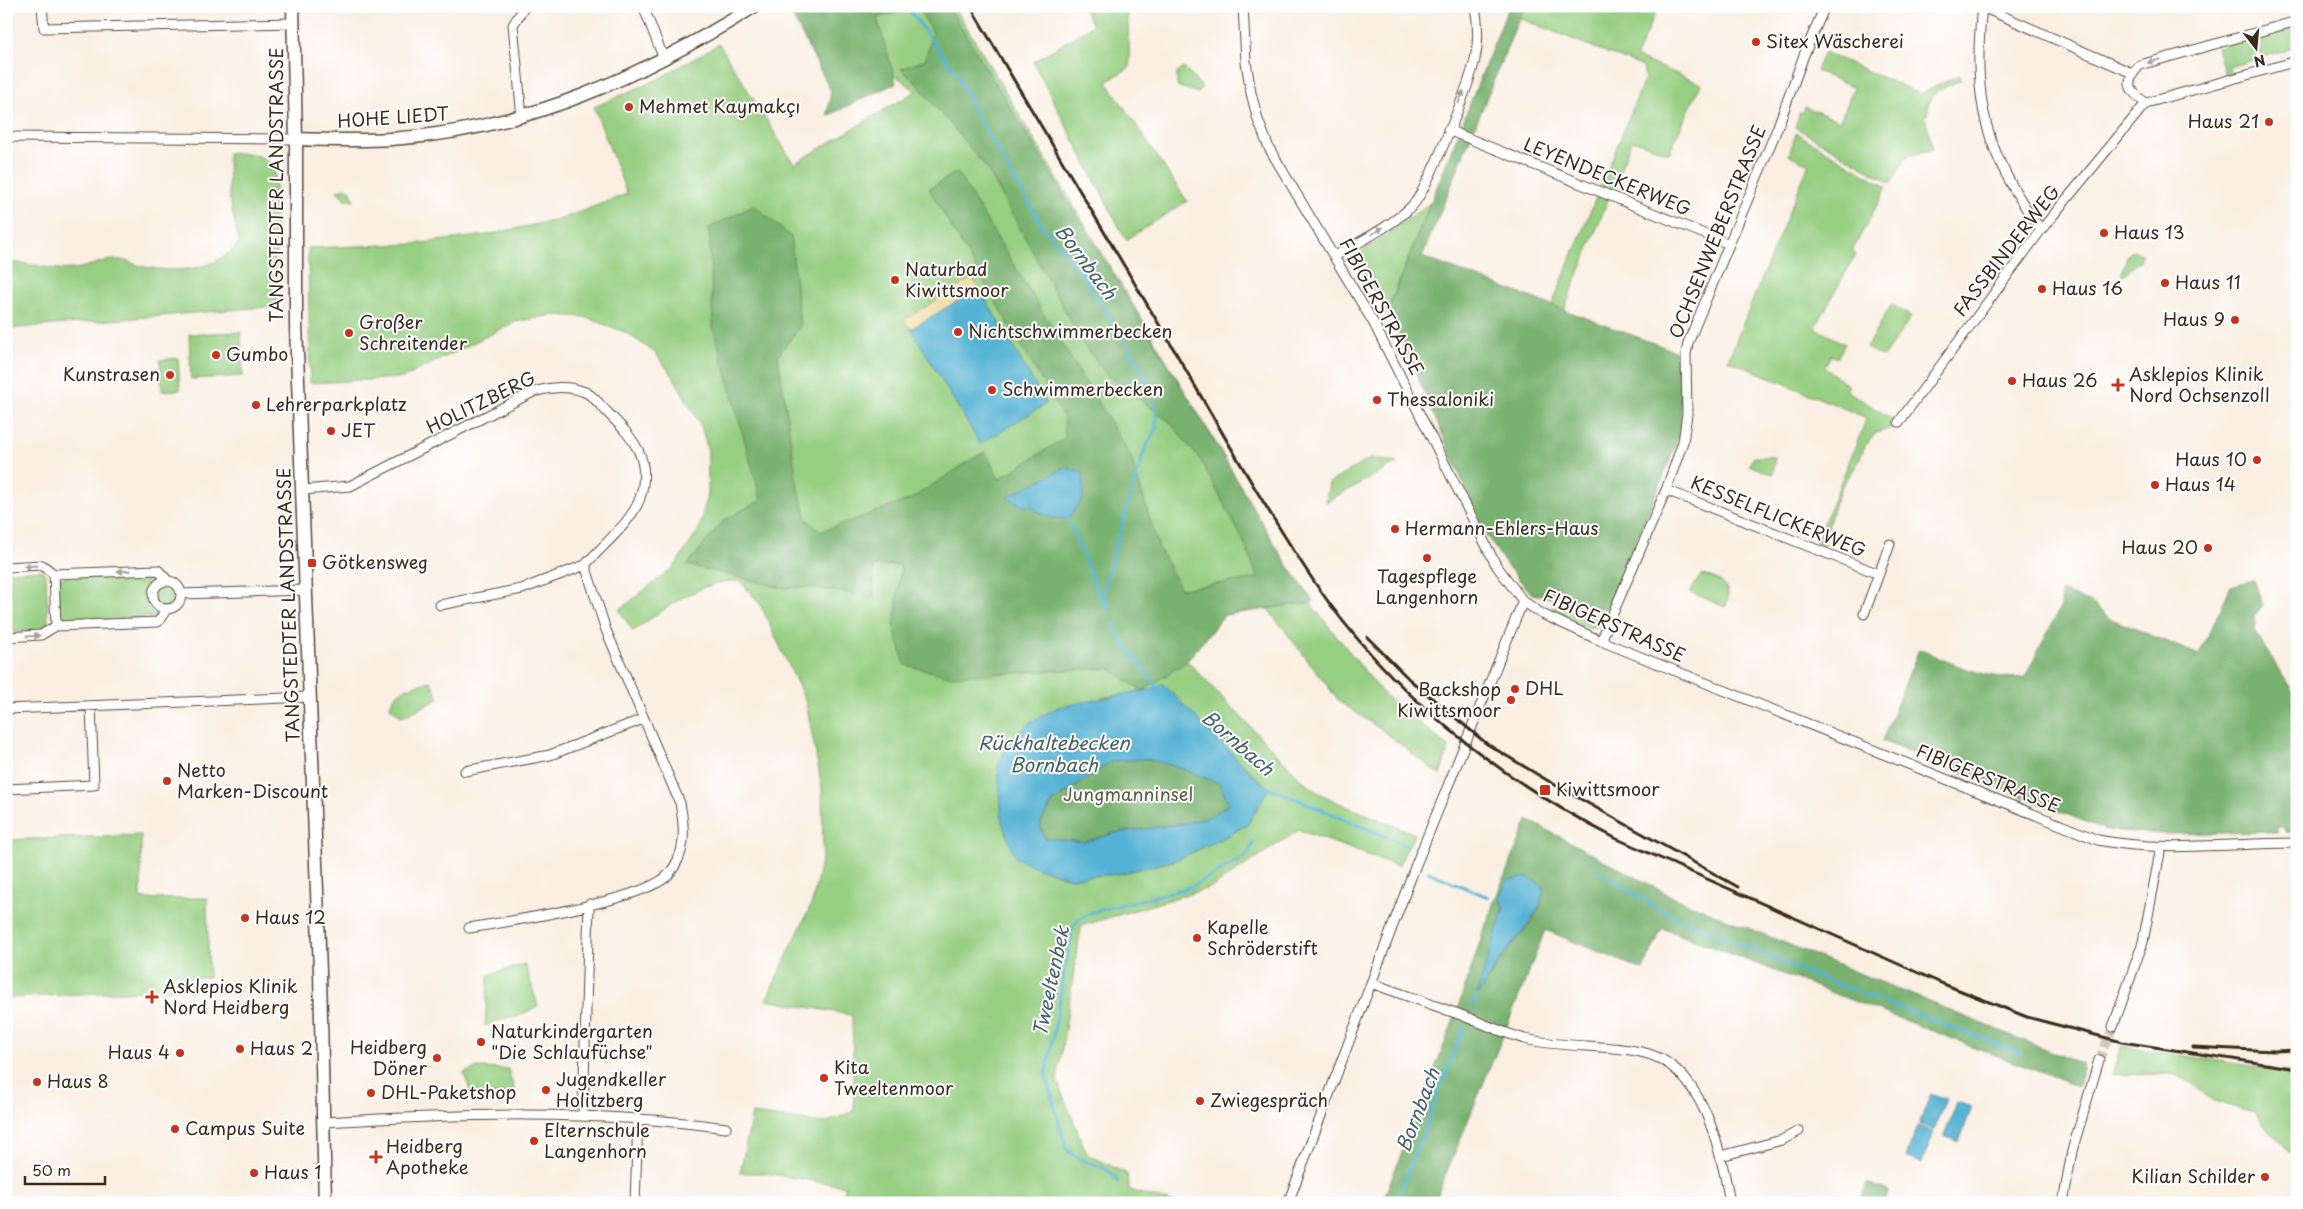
<svg xmlns="http://www.w3.org/2000/svg" width="2303" height="1209" viewBox="0 0 2303 1209" font-family="'Playpen Sans',sans-serif">
  <rect width="100%" height="100%" fill="#fff"/>
  <filter id="ink" filterUnits="userSpaceOnUse"><feTurbulence type="fractalNoise" baseFrequency=".02" numOctaves="2"/><feDisplacementMap in="SourceGraphic" scale="10" xChannelSelector="R" yChannelSelector="G"/><feConvolveMatrix kernelMatrix="1 2 1 2 8 2 1 2 1" color-interpolation-filters="sRGB"/></filter>
  <filter id="wash" filterUnits="userSpaceOnUse"><feTurbulence type="fractalNoise" baseFrequency=".0096" numOctaves="4" result="noise"/><feDisplacementMap in="SourceGraphic" scale="20" xChannelSelector="R" yChannelSelector="G"/><feGaussianBlur stdDeviation="1.12" result="paint"/><feColorMatrix in="noise" values="0 0 0 0 0 0 0 0 0 0 0 0 0 0 0 0 0 1.4 0 .05"/><feComposite in="paint" operator="in"/></filter>
  <g filter="url(#wash)">
    <rect width="100%" height="100%" fill="#faefe2"/>
    <!-- green -->
    <path fill="#97cf82" stroke="#697c50" fill-rule="evenodd" d="M 793,6 L 954,6 L 1223,455 L 1294,583 L 1384,695 L 1449,747 L 1440,775 L 1382,730 L 1340,702 L 1268,609 L 1224,615 L 1187,661 L 1302,780 L 1317,792 L 1339,803 L 1415,834 L 1398,866 L 1299,830 L 1212,887 L 1081,926 L 1057,1081 L 1087,1154 L 1127,1174 L 1129,1190 L 1175,1203 L 843,1203 L 845,1186 L 765,1173 L 740,1173 L 752,1114 L 825,1123 L 854,1111 L 852,1015 L 766,1000 L 812,903 L 823,853 L 822,787 L 806,702 L 760,604 L 740,581 C 701,579 664,610 633,631 L 619,610 L 674,567 L 699,530 L 708,493 L 708,450 L 701,426 L 673,376 L 655,353 L 627,333 L 585,317 L 554,315 L 515,322 L 403,378 L 310,383 L 308,248 L 414,244 L 486,235 L 561,219 L 627,194 L 594,107 L 658,79 L 719,44 L 794,164 L 916,91 L 884,67 ZM 1157,688 L 1268,787 L 1248,824 L 1227,836 L 1174,861 L 1002,822 L 1101,698 Z
      M 1082,6 L 1127,6 L 1130,67 L 1107,82 L 1187,201 L 1126,240 L 1033,62 L 1093,25 Z
      M 1524,6 L 1658,6 L 1636,57 L 1701,84 L 1669,153 L 1632,140 L 1564,310 L 1552,305 L 1645,78 L 1643,67 L 1519,18 Z
      M 2297,26 L 2297,47 L 2229,67 L 2231,75 L 2225,76 L 2217,47 Z
      M 1824,52 L 1920,94 L 1960,75 L 1961,80 C 1944,88 1925,92 1928,115 L 1925,117 L 1933,149 L 1906,157 L 1891,183 L 1795,127 L 1800,112 L 1803,113 L 1805,107 L 1840,121 L 1854,87 L 1816,71 Z
      M 1184,68 L 1202,87 L 1198,93 L 1177,86 L 1177,73 Z
      M 1796,133 L 1887,187 L 1852,251 L 1856,254 L 1815,328 L 1845,344 L 1837,358 L 1831,355 L 1824,367 L 1849,386 L 1846,390 L 1895,421 L 1889,429 L 1876,433 L 1865,446 L 1857,465 L 1842,486 L 1835,502 L 1823,545 L 1816,543 L 1867,418 L 1728,360 L 1809,164 L 1789,155 Z
      M 228,153 C 247,153 264,153 275,169 L 277,306 L 6,329 L 6,263 C 29,261 51,272 74,269 C 90,267 103,259 119,260 C 128,260 136,266 145,267 C 178,273 216,271 239,243 L 229,195 Z
      M 346,188 L 351,191 L 354,200 L 346,200 L 337,191 Z
      M 1430,203 L 1387,312 L 1357,265 L 1360,253 Z
      M 2133,250 L 2141,254 L 2140,261 L 2123,275 L 2121,273 L 2128,255 Z
      M 1892,304 L 1911,317 L 1883,357 L 1866,348 Z
      M 241,332 L 243,376 L 191,379 L 189,334 Z
      M 178,358 L 180,390 L 162,391 L 160,360 Z
      M 1754,457 L 1775,457 L 1773,475 L 1749,465 Z
      M 1371,458 L 1397,463 L 1326,502 L 1329,483 Z
      M 42,570 L 46,575 L 48,624 L 41,631 L 6,632 L 6,572 Z
      M 156,574 L 164,579 C 147,588 148,603 164,612 L 158,617 L 59,622 L 57,578 Z
      M 1701,575 C 1719,577 1735,587 1725,607 L 1690,592 Z
      M153 596a13 13 0 1 1 26 0a13 13 0 1 1-26 0Z
      M 1554,606 L 1574,607 L 1602,617 L 1604,623 C 1586,636 1566,618 1550,610 Z
      M 431,681 L 439,699 L 402,717 L 390,707 C 395,688 414,686 431,681 Z
      M 141,835 L 141,899 L 207,898 L 209,977 L 183,979 L 179,989 L 6,998 L 6,840 Z
      M 525,964 L 538,1006 L 515,1018 L 509,1017 L 485,1026 L 488,975 Z
      M 2121,1046 L 2297,1073 L 2297,1155 L 2289,1152 L 2254,1112 L 2213,1101 L 2191,1083 L 2180,1077 L 2163,1074 L 2112,1075 Z
      M 478,1068 L 508,1069 L 516,1095 L 472,1096 L 464,1073 Z"/>
    <!-- forest -->
    <path fill="#79b270" stroke="#5a6e47" fill-rule="evenodd" d="M 787,6 L 948,6 L 1194,407 L 1284,560 L 1314,602 L 1224,615 L 1186,662 L 1142,691 L 1109,668 L 950,676 L 905,665 L 894,628 L 901,565 L 873,566 L 874,597 L 808,587 L 783,588 L 687,565 L 724,520 L 761,500 L 713,327 L 709,228 L 754,205 L 791,237 L 800,326 L 778,356 L 798,488 L 807,519 L 820,532 L 911,499 L 985,451 L 999,479 L 1065,438 L 1064,418 L 929,189 L 957,172 L 1130,455 L 1159,548 L 1181,589 L 1258,578 L 1243,540 L 1201,461 L 1169,421 L 1107,375 L 1084,345 L 986,167 L 916,83 L 901,69 L 925,60 L 933,33 L 918,7 L 877,18 L 896,83 L 827,116 L 831,91 Z
      M 1509,6 L 1524,6 L 1422,257 L 1680,353 L 1681,429 L 1663,478 L 1606,609 L 1532,594 L 1507,566 L 1485,533 L 1395,325 L 1387,312 Z
      M 2253,580 L 2263,605 L 2254,616 L 2256,634 L 2297,698 L 2297,832 L 2286,832 L 2285,827 L 2277,827 L 2277,832 L 2163,834 L 2106,830 L 1882,741 L 1919,649 C 1953,664 1987,681 2025,677 L 2061,606 L 2061,591 L 2092,603 L 2109,618 L 2199,655 L 2231,586 Z
      M 1147,759 L 1178,767 L 1220,784 L 1229,804 L 1211,816 L 1186,823 L 1115,833 L 1084,842 L 1044,838 L 1040,823 L 1053,802 L 1112,761 Z
      M 1528,820 L 1677,899 L 2084,1065 L 2079,1087 L 1662,928 L 1643,970 L 1545,930 C 1510,1022 1471,1112 1434,1203 L 1382,1203 L 1453,1022 L 1493,904 ZM 1542,903 L 1532,921 L 1509,949 L 1477,995 L 1504,907 Z
      M 1867,1183 L 1889,1191 L 1884,1203 L 1860,1203 Z"/>
    <!-- sand -->
    <path fill="#eeda9e" stroke="#94825e" d="M 972,278 L 979,288 L 911,329 L 904,320 Z"/>
    <!-- water -->
    <path fill="#55b2d4" stroke="#486e79" fill-rule="evenodd" d="M 979,288 L 1046,404 L 980,444 L 911,329 Z
      M 1066,467 L 1083,473 L 1083,499 L 1068,518 C 1052,520 1044,517 1032,506 L 1024,507 L 1007,497 Z
      M 1162,683 L 1256,778 L 1269,788 L 1248,824 L 1227,836 L 1174,861 L 1118,874 L 1070,878 L 1038,868 L 1015,857 L 1002,822 L 998,766 L 1010,741 L 1031,722 L 1058,707 L 1157,688 ZM 1147,759 L 1178,767 L 1220,784 L 1229,804 L 1211,816 L 1186,823 L 1115,833 L 1084,842 L 1044,838 L 1040,823 L 1053,802 L 1112,761 Z
      M 1530,877 L 1544,887 C 1540,916 1526,926 1509,948 C 1497,964 1487,981 1476,997 L 1504,907 L 1499,896 L 1508,880 Z
      M 1931,1093 L 1946,1099 L 1934,1130 L 1919,1124 Z
      M 1957,1102 L 1972,1107 L 1959,1142 L 1944,1136 Z
      M 1918,1126 L 1934,1132 L 1922,1163 L 1906,1157 Z"/>
    <g fill="none" stroke-linecap="round" stroke-linejoin="round">
      <!-- stream -->
      <path stroke="#55b2d4" stroke-width="3" d="M 906,6 L 957,74 L 978,118 L 1045,230 L 1076,266 L 1145,374 L 1157,413 L 1156,429 L 1145,449 L 1106,578 L 1104,596 L 1109,612
        M 1068,518 L 1100,597 L 1106,604
        M 1114,624 L 1120,638 L 1159,690
        M 1265,786 L 1408,846
        M 1598,871 L 1660,910 L 1815,976 L 2020,1053
        M 1428,872 L 1488,897
        M 1472,1006 L 1477,995
        M 1118,1182 C 1108,1161 1079,1166 1066,1148 L 1046,1076 L 1072,930 L 1079,919 L 1093,912 L 1191,887 L 1238,861 L 1248,854 L 1253,843
        M 1109,1203 L 1109,1202
        M 1396,1203 L 1464,1027"/>
    </g>
  </g>
  <g filter="url(#ink)">
    <g fill="none" stroke-linecap="round" stroke-linejoin="round">
      <!-- street-tunnel -->
      <path stroke="#d4c8bb" stroke-width="9" stroke-dasharray="9 4.5" stroke-linecap="butt" d="M 2099,1060 L 2113,1027"/>
      <defs>
        <path id="street" d="M 42,6 L 44,28 L 293,23
          M 643,6 L 664,59
          M 1243,6 L 1246,62 L 1251,93 L 1258,120 L 1269,148 L 1373,322 L 1496,565 L 1523,601 L 1542,614 L 1601,641 L 2098,840 C 2163,853 2231,843 2297,843
          M 1980,6 L 2132,73
          M 1982,6 C 1972,103 1985,152 2041,230
          M 2297,21 L 2140,65 C 2124,81 2128,91 2146,103 L 2297,61
          M 522,117 L 513,25 L 525,6
          M 1448,130 L 1729,244
          M 6,137 L 296,139
          M 1335,256 C 1361,241 1390,227 1412,206 C 1427,191 1470,84 1475,59 C 1479,42 1478,23 1475,6
          M 1899,422 L 2041,230 L 2146,103
          M 303,490 L 350,486 L 533,392 C 552,387 567,385 585,392 C 593,395 601,406 607,412 C 634,439 652,458 640,498 C 632,522 601,547 585,565 L 606,630 L 680,803 C 685,829 687,854 668,875 C 645,900 507,922 469,928
          M 1666,490 L 1879,574
          M 6,567 L 42,565 L 54,574 L 158,570 L 168,581
          M 54,574 L 56,626
          M153 595a14 14 0 1 1 28 0a14 14 0 1 1-28 0Z
          M 181,594 L 306,590
          M 440,605 L 522,589 L 585,565
          M 1864,614 L 1890,544
          M 6,637 L 41,635 L 56,626 L 158,622 L 166,610
          M 1601,641 L 1666,490 L 1683,442 L 1687,414 L 1686,354 L 1688,343 L 1777,129 L 1804,55 L 1825,6
          M 6,709 L 310,697
          M 465,771 L 550,755 L 643,719
          M 6,789 L 94,785 L 91,706
          M 1371,983 C 1401,994 1431,1004 1461,1015 C 1482,1023 1503,1033 1525,1039 C 1563,1048 1603,1044 1641,1052 C 1703,1064 1721,1150 1730,1203
          M 2113,1027 L 2143,942 L 2161,847
          M 583,1115 L 589,904
          M 324,1122 C 458,1114 593,1109 726,1128
          M 1721,1156 L 1782,1140 L 1799,1131
          M 635,1203 L 638,1119
          M 1288,1203 L 1415,867 L 1523,601
          M 2063,1203 L 2072,1151 L 2099,1060"/>
        <path id="secondary" d="M 293,6 L 296,139 L 296,326 L 320,972 L 325,1203
          M 296,139 C 327,140 360,141 391,139 C 527,130 641,77 755,6"/>
      </defs>
      <!-- street casing -->
      <use href="#street" stroke="#58483b" stroke-width="11"/>
      <!-- secondary casing -->
      <use href="#secondary" stroke="#58483b" stroke-width="15"/>
      <!-- street -->
      <use href="#street" stroke="#fff" stroke-width="9"/>
      <!-- secondary -->
      <use href="#secondary" stroke="#fff" stroke-width="12"/>
      <!-- rail -->
      <path stroke="#3b2a1e" stroke-width="3" d="M 970,6 C 1038,120 1105,234 1173,348 C 1219,427 1264,507 1315,583 C 1388,691 1499,779 1615,838 L 1941,983 L 2027,1017 L 2122,1042 L 2297,1069
        M 1367,637 L 1410,680 L 1487,744 L 1550,782 L 1738,887
        M 2193,1047 L 2274,1051 L 2297,1050"/>
    </g>
    <!-- one-way arrows -->
    <defs><path id="oneway-solid" d="M-6-.8H1V-3.2L6.5 0L1 3.2V.8H-6Z" transform="scale(1.25)"/></defs>
    <g fill="#a79f9a">
      <use href="#oneway-solid" transform="translate(2154 61) rotate(164)"/>
      <use href="#oneway-solid" transform="translate(1461 97) rotate(-68)"/>
      <use href="#oneway-solid" transform="translate(1377 231) rotate(-31)"/>
      <use href="#oneway-solid" transform="translate(31 566) rotate(177)"/>
      <use href="#oneway-solid" transform="translate(124 571) rotate(178)"/>
      <use href="#oneway-solid" transform="translate(33 636) rotate(-3)"/>
    </g>
  </g>
  <!-- markers -->
  <g fill="#c8321e" stroke="#fff" stroke-width="2">
    <circle cx="1756" cy="42" r="5"/>
    <circle cx="629" cy="107" r="5"/>
    <circle cx="2269" cy="122" r="5"/>
    <circle cx="2104" cy="233" r="5"/>
    <circle cx="895" cy="280" r="5"/>
    <circle cx="2165" cy="283" r="5"/>
    <circle cx="2042" cy="289" r="5"/>
    <circle cx="2235" cy="320" r="5"/>
    <circle cx="958" cy="332" r="5"/>
    <circle cx="349" cy="333" r="5"/>
    <circle cx="216" cy="355" r="5"/>
    <circle cx="170" cy="375" r="5"/>
    <circle cx="2012" cy="381" r="5"/>
    <path d="M2115.5 377.5h5v5h5v5h-5v5h-5v-5h-5v-5h5z"/>
    <circle cx="992" cy="390" r="5"/>
    <circle cx="1377" cy="400" r="5"/>
    <circle cx="256" cy="405" r="5"/>
    <circle cx="331" cy="431" r="5"/>
    <circle cx="2257" cy="460" r="5"/>
    <circle cx="2155" cy="485" r="5"/>
    <circle cx="1395" cy="529" r="5"/>
    <circle cx="2208" cy="548" r="5"/>
    <circle cx="1427" cy="558" r="5"/>
    <rect x="307" y="558" width="10" height="10" rx="2.5"/>
    <circle cx="1515" cy="689" r="5"/>
    <circle cx="1511" cy="700" r="5"/>
    <circle cx="167" cy="781" r="5"/>
    <rect x="1539" y="784" width="12" height="12" rx="2.5"/>
    <circle cx="245" cy="918" r="5"/>
    <circle cx="1197" cy="938" r="5"/>
    <path d="M149.5 989.5h5v5h5v5h-5v5h-5v-5h-5v-5h5z"/>
    <circle cx="481" cy="1042" r="5"/>
    <circle cx="240" cy="1049" r="5"/>
    <circle cx="180" cy="1053" r="5"/>
    <circle cx="437" cy="1058" r="5"/>
    <circle cx="824" cy="1078" r="5"/>
    <circle cx="37" cy="1082" r="5"/>
    <circle cx="546" cy="1090" r="5"/>
    <circle cx="371" cy="1093" r="5"/>
    <circle cx="1200" cy="1101" r="5"/>
    <circle cx="175" cy="1129" r="5"/>
    <circle cx="534" cy="1141" r="5"/>
    <path d="M373.5 1149.5h5v5h5v5h-5v5h-5v-5h-5v-5h5z"/>
    <circle cx="254" cy="1173" r="5"/>
    <circle cx="2265" cy="1177" r="5"/>
  </g>
  <g text-anchor="middle" stroke-width="4" stroke-linejoin="round" paint-order="stroke">
    <!-- poi labels -->
    <g font-size="18" fill="#3b2a1e" stroke="#fff" text-anchor="start">
      <text x="1766" y="48">Sitex Wäscherei</text>
      <text x="639" y="113">Mehmet Kaymakçı</text>
      <text x="2259" y="128" text-anchor="end">Haus 21</text>
      <text x="2114" y="239">Haus 13</text>
      <text x="905" y="276">Naturbad<tspan x="905" dy="21">Kiwittsmoor</tspan></text>
      <text x="2175" y="289">Haus 11</text>
      <text x="2052" y="295">Haus 16</text>
      <text x="2225" y="326" text-anchor="end">Haus 9</text>
      <text x="359" y="329">Großer<tspan x="359" dy="21">Schreitender</tspan></text>
      <text x="968" y="338">Nichtschwimmerbecken</text>
      <text x="226" y="361">Gumbo</text>
      <text x="160" y="381" text-anchor="end">Kunstrasen</text>
      <text x="2129" y="381">Asklepios Klinik<tspan x="2129" dy="21">Nord Ochsenzoll</tspan></text>
      <text x="2022" y="387">Haus 26</text>
      <text x="1002" y="396">Schwimmerbecken</text>
      <text x="1387" y="406">Thessaloniki</text>
      <text x="266" y="411">Lehrerparkplatz</text>
      <text x="341" y="437">JET</text>
      <text x="2247" y="466" text-anchor="end">Haus 10</text>
      <text x="2165" y="491">Haus 14</text>
      <text x="1405" y="535">Hermann-Ehlers-Haus</text>
      <text x="2198" y="554" text-anchor="end">Haus 20</text>
      <text x="322" y="569">Götkensweg</text>
      <text x="1427" y="583" text-anchor="middle">Tagespflege<tspan x="1427" dy="21">Langenhorn</tspan></text>
      <text x="1525" y="695">DHL</text>
      <text x="1501" y="696" text-anchor="end">Backshop<tspan x="1501" dy="21">Kiwittsmoor</tspan></text>
      <text x="177" y="777">Netto<tspan x="177" dy="21">Marken-Discount</tspan></text>
      <text x="1556" y="796">Kiwittsmoor</text>
      <text x="255" y="924">Haus 12</text>
      <text x="1207" y="934">Kapelle<tspan x="1207" dy="21">Schröderstift</tspan></text>
      <text x="163" y="993">Asklepios Klinik<tspan x="163" dy="21">Nord Heidberg</tspan></text>
      <text x="491" y="1038">Naturkindergarten<tspan x="491" dy="21">"Die Schlaufüchse"</tspan></text>
      <text x="427" y="1054" text-anchor="end">Heidberg<tspan x="427" dy="21">Döner</tspan></text>
      <text x="250" y="1055">Haus 2</text>
      <text x="170" y="1059" text-anchor="end">Haus 4</text>
      <text x="834" y="1074">Kita<tspan x="834" dy="21">Tweeltenmoor</tspan></text>
      <text x="556" y="1086">Jugendkeller<tspan x="556" dy="21">Holitzberg</tspan></text>
      <text x="47" y="1088">Haus 8</text>
      <text x="381" y="1099">DHL-Paketshop</text>
      <text x="1210" y="1107">Zwiegespräch</text>
      <text x="185" y="1135">Campus Suite</text>
      <text x="544" y="1137">Elternschule<tspan x="544" dy="21">Langenhorn</tspan></text>
      <text x="386" y="1153">Heidberg<tspan x="386" dy="21">Apotheke</tspan></text>
      <text x="264" y="1179">Haus 1</text>
      <text x="2255" y="1183" text-anchor="end">Kilian Schilder</text>
    </g>
    <!-- street labels -->
    <g font-size="18" fill="#3b2a1e" stroke="#fff">
      <text transform="translate(393 118) rotate(-4)" y="6">HOHE LIEDT</text>
      <text transform="translate(1607 177) rotate(22)" y="6">LEYENDECKERWEG</text>
      <text transform="translate(277 185) rotate(-90)" y="6">TANGSTEDTER LANDSTRASSE</text>
      <text transform="translate(1718 232) rotate(-68)" y="6">OCHSENWEBERSTRASSE</text>
      <text transform="translate(2007 251) rotate(-52)" y="6">FASSBINDERWEG</text>
      <text transform="translate(1381 307) rotate(61)" y="6">FIBIGERSTRASSE</text>
      <text transform="translate(481 403) rotate(-26)" y="6">HOLITZBERG</text>
      <text transform="translate(1778 517) rotate(22)" y="6">KESSELFLICKERWEG</text>
      <text transform="translate(289 605) rotate(-92)" y="6">TANGSTEDTER LANDSTRASSE</text>
      <text transform="translate(1614 626) rotate(24)" y="6">FIBIGERSTRASSE</text>
      <text transform="translate(1988 779) rotate(22)" y="6">FIBIGERSTRASSE</text>
    </g>
    <!-- park labels -->
    <g font-size="18" fill="#575c3c" stroke="#fff">
      <text x="1128" y="801">Jungmanninsel</text>
    </g>
    <!-- water labels -->
    <g font-size="19" font-style="italic" fill="#456067" stroke="#fff">
      <text transform="translate(1086 262) rotate(53)" y="7">Bornbach</text>
      <text x="1054" y="750">Rückhaltebecken<tspan x="1054" dy="22">Bornbach</tspan></text>
      <text transform="translate(1238 743) rotate(41)" y="7">Bornbach</text>
      <text transform="translate(1051 981) rotate(-78)" y="7">Tweeltenbek</text>
      <text transform="translate(1418 1110) rotate(-69)" y="7">Bornbach</text>
    </g>
  </g>
  <!-- margin -->
  <rect width="2303" height="1209" fill="none" stroke="#fff" stroke-width="25"/>
  <!-- north arrow -->
  <g transform="translate(2256 48) rotate(164)" stroke="#ffffff" stroke-width="4" paint-order="stroke">
  <path d="M0-4L9 19L0 12L-9 19Z" fill="#3b2a1e"/>
  <text y="-8" font-size="14" font-weight="bold" text-anchor="middle" fill="#3b2a1e">N</text>
  </g>
  <!-- scale -->
  <path d="M25 1176v8h80v-8" fill="none" stroke="#3b2a1e" stroke-width="2.5"/>
  <text x="32" y="1176" font-size="15" fill="#3b2a1e" stroke="#ffffff" stroke-width="4" paint-order="stroke">50 m</text>
</svg>
